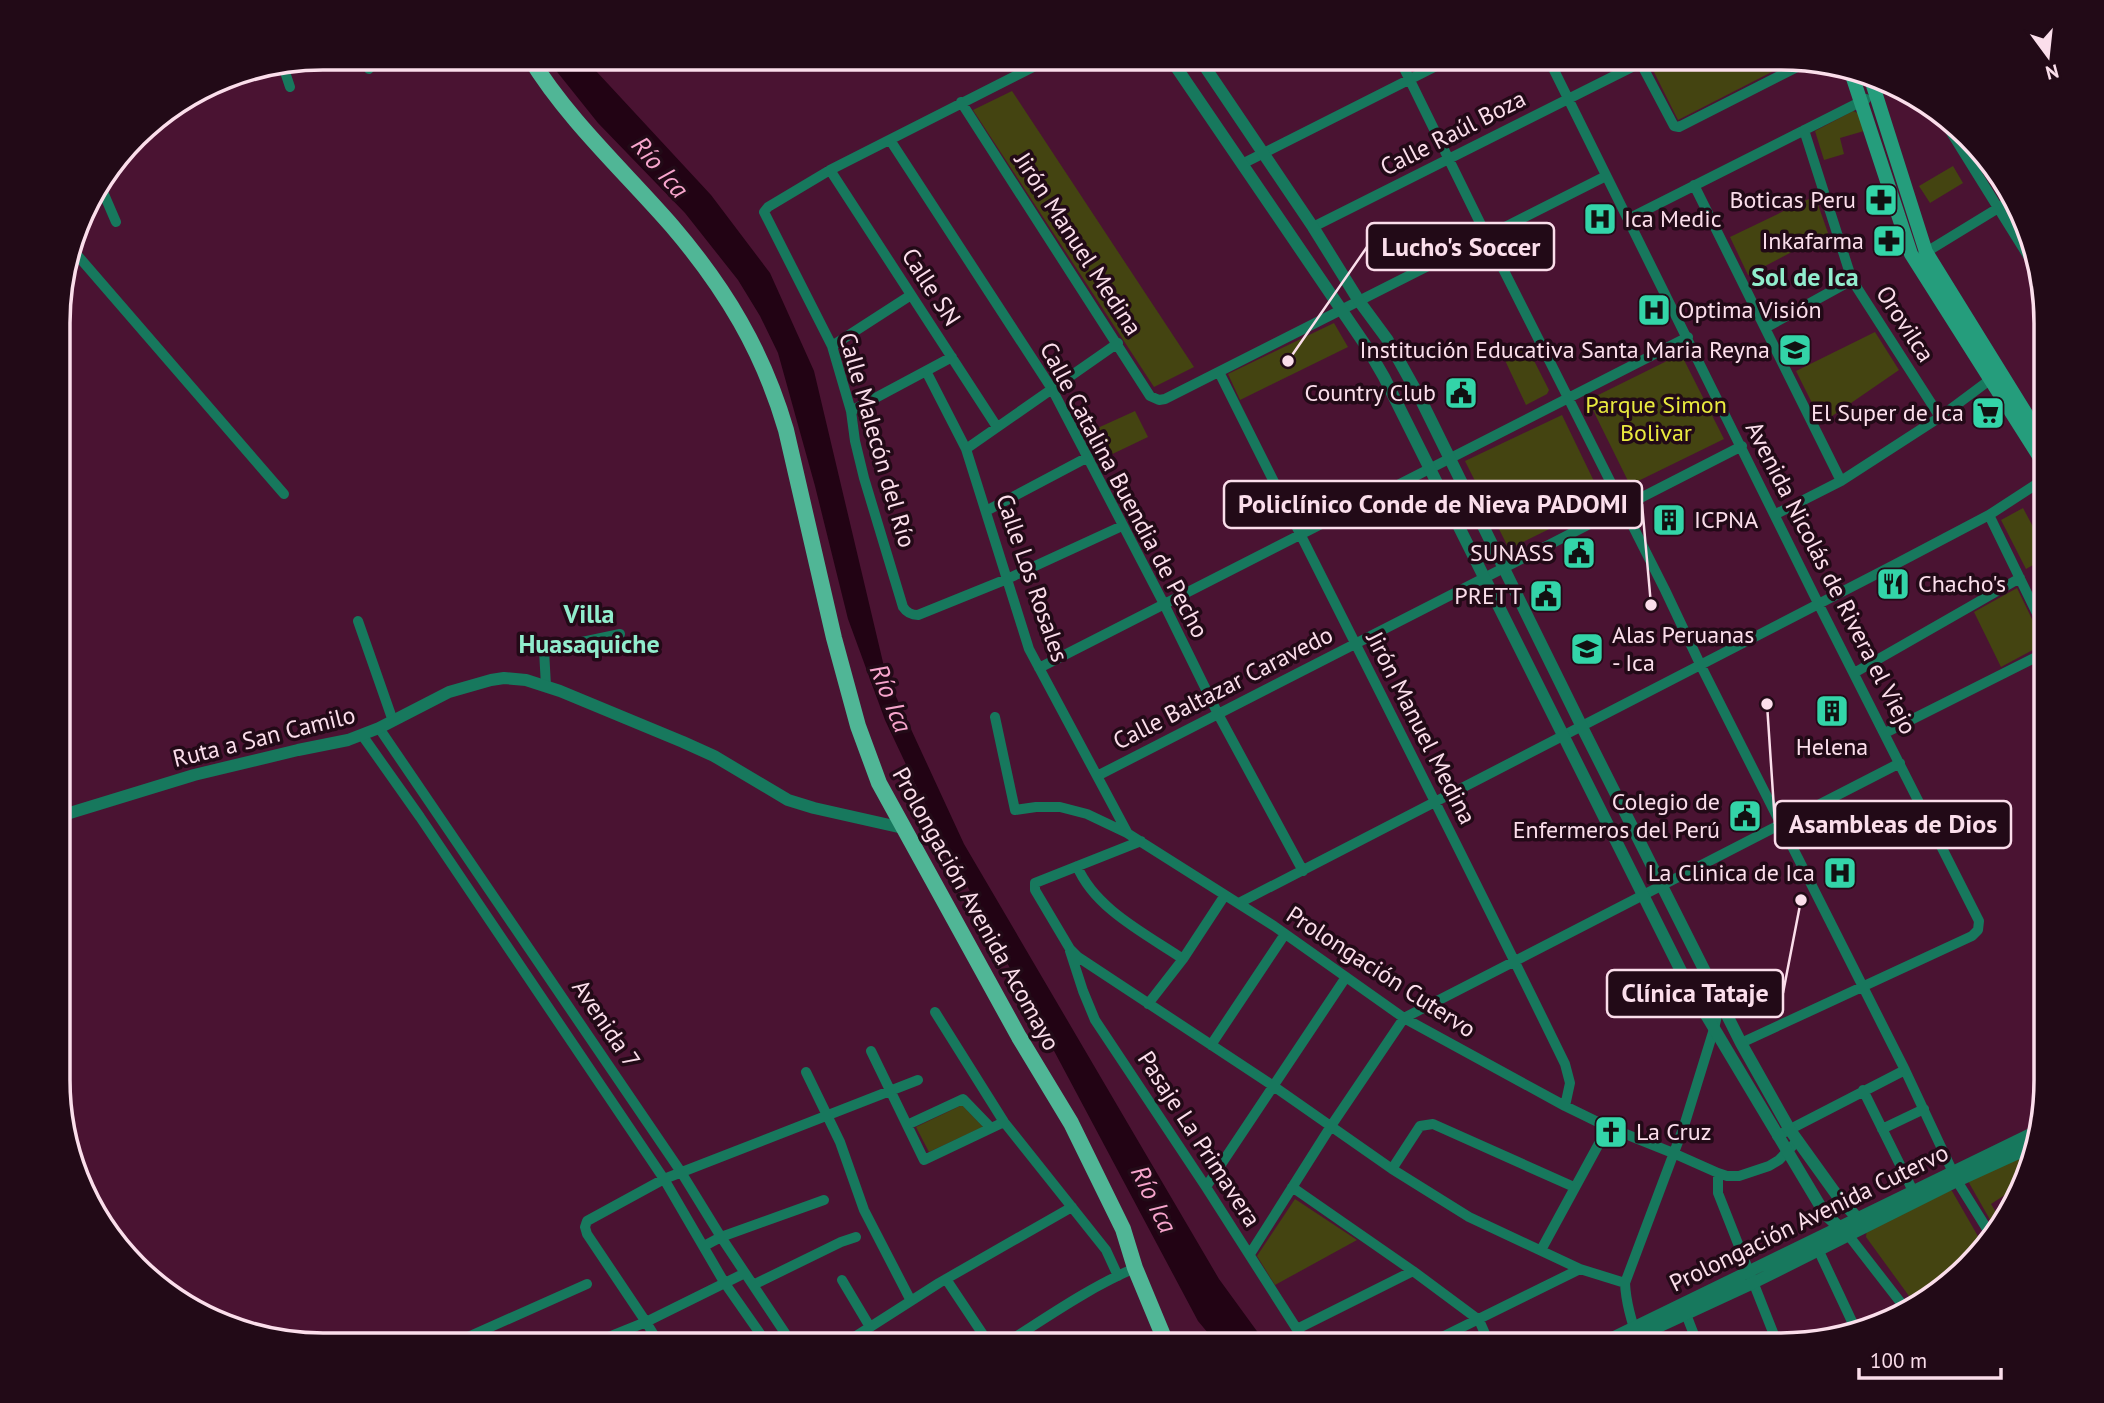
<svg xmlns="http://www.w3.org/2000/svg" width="2104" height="1403" viewBox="0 0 2104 1403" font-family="'PT Sans',sans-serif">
  <rect width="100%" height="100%" fill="#4a1332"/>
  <!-- green -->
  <path fill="#441" d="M 1678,58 L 1782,58 L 1795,60 L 1678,120 L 1653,70 Z
    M 1012,91 L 1194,367 L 1154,387 L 973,110 Z
    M 1853,111 L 1858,113 L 1864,131 L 1840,138 L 1844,154 L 1824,160 L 1815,131 Z
    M 1953,166 L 1963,183 L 1930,203 L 1919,186 Z
    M 1815,196 L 1828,233 L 1748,275 L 1730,237 Z
    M 1334,323 L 1348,347 L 1240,400 L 1228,374 Z
    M 1875,332 L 1899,370 L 1822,423 L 1796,371 Z
    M 1525,343 L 1549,390 L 1547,394 L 1526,405 L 1502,354 Z
    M 1681,354 L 1724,439 L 1630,485 L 1588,400 Z
    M 1135,411 L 1148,437 L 1104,458 L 1091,431 Z
    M 1562,415 L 1604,502 L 1509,549 L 1465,461 Z
    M 2023,508 L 2046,551 L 2046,558 L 2026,569 L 2001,520 Z
    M 2017,588 L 2044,644 L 2001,667 L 1974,612 Z
    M 962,1105 L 983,1127 L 929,1152 L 916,1127 Z
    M 2036,1149 L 2032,1165 L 2020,1190 L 2017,1187 L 1991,1204 L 2003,1224 L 1997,1232 L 1968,1181 Z
    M 1945,1189 L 1952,1191 L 1983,1245 L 1917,1307 L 1866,1237 L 1867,1227 Z
    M 1295,1199 L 1357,1240 L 1275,1285 L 1257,1256 Z"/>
  <!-- water -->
  <path fill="#220314" d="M 546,58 L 584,58 L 711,195 L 770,273 L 814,371 L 886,675 L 964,844 L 1219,1279 L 1267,1345 L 1218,1345 L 1198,1321 L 996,942 L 919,792 L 885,720 L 848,619 L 815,486 L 778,353 L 760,316 L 738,280 L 685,213 L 598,123 Z"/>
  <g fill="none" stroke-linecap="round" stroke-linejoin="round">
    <!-- minor -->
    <path stroke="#17785d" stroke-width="10" d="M 365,58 L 369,69
      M 1051,58 L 830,170 L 768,207 L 764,212 L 832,346 L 851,411 L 855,441 L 864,478 L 903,607 C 907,613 911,615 918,615 L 1007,579 L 1122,526
      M 1399,58 L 1487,237 L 1665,590 L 1701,666 L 1905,1070 L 1957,1181 L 1992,1237
      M 1548,58 L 1819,605 L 1979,921 L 1978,930 L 1972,936 L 1741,1043
      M 1638,58 L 1674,126 L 1679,127 L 1807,62
      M 283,66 L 290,87
      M 961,102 L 1150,396 L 1159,400 L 1165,399 L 1606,176
      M 1941,116 L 2033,264
      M 1804,130 L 1852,280 L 1940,417
      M 890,140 L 1052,389 L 1164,604 L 1218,714 L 1303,871
      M 1242,164 L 1452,58
      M 830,170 L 997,427
      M 100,185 L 116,222
      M 1694,185 L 1841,481
      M 1628,219 L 1866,99
      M 1313,227 L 1650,58
      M 72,249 L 284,494
      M 1923,254 L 2013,199
      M 1765,328 L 1852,280
      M 832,346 L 911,295
      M 926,371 L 966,449 L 1029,649 L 1127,832
      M 1219,372 C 1334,603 1452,832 1565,1064 L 1570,1083 L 1565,1106
      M 851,411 L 952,357
      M 966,449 L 1118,343
      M 986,511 L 1088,457
      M 1776,514 L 1841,481 L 1940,417 L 1991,379
      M 1989,515 L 2046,632
      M 358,621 L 393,721
      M 1039,668 L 1688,337
      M 1854,673 L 2020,578
      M 546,686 L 544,650 L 620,634
      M 995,717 L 1015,810 L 1036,807 L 1060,807 L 1087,814 L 1127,833 L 1274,926 L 1404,1018 L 1565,1106 L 1608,1127 L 1673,1153 L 1718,1173 L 1727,1176 L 1739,1176 L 1769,1166 L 1779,1160 L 1798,1140
      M 379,728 L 681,1172 L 721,1237 L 793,1345
      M 1885,733 L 2046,652
      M 362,735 L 420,817 L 664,1179 L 724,1282 L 768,1345
      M 1097,776 L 1742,446
      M 1141,841 L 1035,883 L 1035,890 L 1070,949 L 1078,957 L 1272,1085 L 1392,1169 L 1469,1217 L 1580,1269 L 1625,1283
      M 1077,866 C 1095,909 1146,934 1183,959
      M 1239,903 L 1894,565 L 1989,515 L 2046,478
      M 1070,951 L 1083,991 L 1095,1020 L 1206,1187 L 1307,1345
      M 1148,1004 L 1183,959 L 1225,895
      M 935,1012 L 1004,1122 L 1106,1250 L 1118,1276
      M 1211,1045 L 1285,934
      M 871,1051 L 924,1160 L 1004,1122
      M 806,1072 L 840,1142 L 864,1210 L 911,1301
      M 1863,1090 L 1913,1191
      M 907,1125 L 963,1099 L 991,1128
      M 1882,1129 L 1924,1109
      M 1777,1136 L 1905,1070
      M 1392,1169 L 1420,1126 L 1433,1124 L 1574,1187
      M 1718,1173 L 1718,1193 L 1778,1345
      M 1206,1187 L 1346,977
      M 1292,1187 L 1413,1271 L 1479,1320 L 1490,1345
      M 1849,1236 L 1908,1312
      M 1816,1245 L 1855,1328
      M 704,1246 L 721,1237 L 824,1200
      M 1541,1250 L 1608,1127
      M 1250,1254 L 1331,1126 L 1404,1018 L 1900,763
      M 946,1279 L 990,1345
      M 842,1280 L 870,1327
      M 753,1285 L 841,1242 L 856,1237
      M 1684,1309 L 1698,1345
      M 1297,1329 L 1413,1271
      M 450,1345 L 587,1284
      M 589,1345 L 646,1322 L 587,1234 L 585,1227 L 587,1221 L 664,1179 L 918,1080
      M 660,1345 L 646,1322 L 745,1273
      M 842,1345 L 939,1283 L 1072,1207
      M 1003,1345 C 1046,1318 1088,1288 1135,1268
      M 1426,1345 L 1580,1269
      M 1640,1345 C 1632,1324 1626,1305 1625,1283 L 1684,1126 L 1714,1029 L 1720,1002"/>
    <!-- tertiary -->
    <path stroke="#17785d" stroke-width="12" d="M 1170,58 L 1366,346 L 1384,377 L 1687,983 L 1825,1214 L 1849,1236
      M 1199,58 L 1313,227 L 1359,301 L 1387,339 L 1420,398 L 1582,727 L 1741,1043 L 1790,1130 L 1836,1194 L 1858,1219
      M 60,816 L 194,775 L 298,750 L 348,740 L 379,728 L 449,692 L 491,680 L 504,678 L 526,680 L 560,691 L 683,742 L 714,756 L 788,800 L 814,808 L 903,828
      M 1598,1345 L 2039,1130
      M 1619,1345 L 1753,1283 L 1957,1181 L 2036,1145"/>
    <!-- secondary -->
    <path stroke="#259d7c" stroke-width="14" d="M 1850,69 L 1911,254 L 2046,467
      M 1869,73 L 1926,252 L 2046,446"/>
    <!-- primary -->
    <path stroke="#50b696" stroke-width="16" d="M 530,58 C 568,120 624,171 672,226 C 725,288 763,351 786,430 L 834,638 L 858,726 L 879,783 L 1019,1037 L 1071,1123 L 1123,1229 L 1135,1268 L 1167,1345"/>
  </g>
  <!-- icons -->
  <defs>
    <symbol id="pharmacy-square" viewBox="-11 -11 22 22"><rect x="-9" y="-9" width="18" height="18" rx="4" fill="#33d4a8" stroke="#220a17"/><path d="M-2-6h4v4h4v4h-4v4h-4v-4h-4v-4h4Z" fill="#111"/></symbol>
    <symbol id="hospital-square" viewBox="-11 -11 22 22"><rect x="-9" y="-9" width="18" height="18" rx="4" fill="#33d4a8" stroke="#220a17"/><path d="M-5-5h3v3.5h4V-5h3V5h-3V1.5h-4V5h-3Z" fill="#111"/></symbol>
    <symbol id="school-square" viewBox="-11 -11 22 22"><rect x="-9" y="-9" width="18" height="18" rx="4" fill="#33d4a8" stroke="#220a17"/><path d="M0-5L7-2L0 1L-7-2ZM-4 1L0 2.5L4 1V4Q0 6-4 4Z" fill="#111"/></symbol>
    <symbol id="civic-square" viewBox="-11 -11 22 22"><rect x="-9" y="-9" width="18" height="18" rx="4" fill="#33d4a8" stroke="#220a17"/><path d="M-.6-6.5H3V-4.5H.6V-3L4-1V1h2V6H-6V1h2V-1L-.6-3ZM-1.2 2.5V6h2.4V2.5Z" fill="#111"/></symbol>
    <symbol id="supermarket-square" viewBox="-11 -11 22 22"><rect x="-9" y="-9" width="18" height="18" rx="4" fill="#33d4a8" stroke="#220a17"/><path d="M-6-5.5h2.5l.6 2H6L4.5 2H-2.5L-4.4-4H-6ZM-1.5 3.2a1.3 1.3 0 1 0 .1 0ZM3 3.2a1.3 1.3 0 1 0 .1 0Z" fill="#111"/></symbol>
    <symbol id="building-square" viewBox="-11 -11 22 22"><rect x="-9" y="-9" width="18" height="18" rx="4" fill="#33d4a8" stroke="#220a17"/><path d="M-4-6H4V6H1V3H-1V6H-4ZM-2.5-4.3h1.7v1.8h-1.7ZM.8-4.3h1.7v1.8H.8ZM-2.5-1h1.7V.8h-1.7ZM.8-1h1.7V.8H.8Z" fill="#111"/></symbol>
    <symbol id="restaurant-square" viewBox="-11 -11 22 22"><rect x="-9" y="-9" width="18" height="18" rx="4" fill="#33d4a8" stroke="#220a17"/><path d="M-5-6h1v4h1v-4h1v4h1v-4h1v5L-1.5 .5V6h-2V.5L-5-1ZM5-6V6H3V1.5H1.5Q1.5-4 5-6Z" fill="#111"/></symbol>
    <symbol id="university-square" viewBox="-11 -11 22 22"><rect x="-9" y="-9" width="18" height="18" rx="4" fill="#33d4a8" stroke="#220a17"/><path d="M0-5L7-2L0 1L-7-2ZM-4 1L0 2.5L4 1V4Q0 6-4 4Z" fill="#111"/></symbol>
    <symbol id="church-square" viewBox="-11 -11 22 22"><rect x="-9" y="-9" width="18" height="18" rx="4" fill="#33d4a8" stroke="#220a17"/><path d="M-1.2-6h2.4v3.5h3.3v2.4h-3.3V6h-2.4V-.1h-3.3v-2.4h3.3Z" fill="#111"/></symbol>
  </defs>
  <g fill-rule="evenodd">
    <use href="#pharmacy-square" x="1862" y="181" width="38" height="38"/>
    <use href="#hospital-square" x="1581" y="200" width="38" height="38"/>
    <use href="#pharmacy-square" x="1870" y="222" width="38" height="38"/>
    <use href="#hospital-square" x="1635" y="291" width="38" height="38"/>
    <use href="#school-square" x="1776" y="331" width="38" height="38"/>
    <use href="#civic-square" x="1442" y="374" width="38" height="38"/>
    <use href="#supermarket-square" x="1969" y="394" width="38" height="38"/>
    <use href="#building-square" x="1650" y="501" width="38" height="38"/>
    <use href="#civic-square" x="1560" y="534" width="38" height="38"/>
    <use href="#restaurant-square" x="1874" y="565" width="38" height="38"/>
    <use href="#civic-square" x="1527" y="577" width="38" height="38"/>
    <use href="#university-square" x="1568" y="630" width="38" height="38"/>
    <use href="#building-square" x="1813" y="692" width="38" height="38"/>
    <use href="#civic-square" x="1726" y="797" width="38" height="38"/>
    <use href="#hospital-square" x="1821" y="854" width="38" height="38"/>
    <use href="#church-square" x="1592" y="1113" width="38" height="38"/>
  </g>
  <g text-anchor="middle" stroke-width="7" stroke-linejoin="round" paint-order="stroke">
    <!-- street labels -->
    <g font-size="24" fill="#fbdeeb" stroke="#220a17">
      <text transform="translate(1453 133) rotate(-27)" y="8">Calle Raúl Boza</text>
      <text transform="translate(1078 244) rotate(57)" y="8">Jirón Manuel Medina</text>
      <text transform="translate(931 287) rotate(57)" y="8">Calle SN</text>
      <text transform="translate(1905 324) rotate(57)" y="8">Orovilca</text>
      <text transform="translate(877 440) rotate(74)" y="8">Calle Malecón del Río</text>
      <text transform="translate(1124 490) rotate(62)" y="8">Calle Catalina Buendia de Pecho</text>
      <text transform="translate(1032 578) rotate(71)" y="8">Calle Los Rosales</text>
      <text transform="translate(1831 578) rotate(63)" y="8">Avenida Nicolás de Rivera el Viejo</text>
      <text transform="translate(1223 688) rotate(-27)" y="8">Calle Baltazar Caravedo</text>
      <text transform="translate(1421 728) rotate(63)" y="8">Jirón Manuel Medina</text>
      <text transform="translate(264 737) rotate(-14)" y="8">Ruta a San Camilo</text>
      <text transform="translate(976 909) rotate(61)" y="8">Prolongación Avenida Acomayo</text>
      <text transform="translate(1381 972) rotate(33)" y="8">Prolongación Cutervo</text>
      <text transform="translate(606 1024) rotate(56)" y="8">Avenida 7</text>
      <text transform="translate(1199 1139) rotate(57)" y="8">Pasaje La Primavera</text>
      <text transform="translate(1809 1218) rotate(-26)" y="8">Prolongación Avenida Cutervo</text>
    </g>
    <!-- poi labels -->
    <g font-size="24" fill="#fbdeeb" stroke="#220a17" text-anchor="end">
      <text x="1856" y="208">Boticas Peru</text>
      <text x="1624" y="227" text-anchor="start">Ica Medic</text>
      <text x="1864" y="249">Inkafarma</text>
      <text x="1678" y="318" text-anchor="start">Optima Visión</text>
      <text x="1770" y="358">Institución Educativa Santa Maria Reyna</text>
      <text x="1436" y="401">Country Club</text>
      <text x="1964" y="421">El Super de Ica</text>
      <text x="1694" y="528" text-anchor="start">ICPNA</text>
      <text x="1554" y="561">SUNASS</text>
      <text x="1918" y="592" text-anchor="start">Chacho's</text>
      <text x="1522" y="604">PRETT</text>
      <text x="1612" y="643" text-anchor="start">Alas Peruanas<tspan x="1612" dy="28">- Ica</tspan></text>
      <text x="1832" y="755" text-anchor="middle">Helena</text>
      <text x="1720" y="810">Colegio de<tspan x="1720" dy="28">Enfermeros del Perú</tspan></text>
      <text x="1815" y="881">La Clinica de Ica</text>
      <text x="1636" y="1140" text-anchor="start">La Cruz</text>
    </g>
    <!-- park labels -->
    <g font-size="24" fill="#eaea3e" stroke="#220a17">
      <text x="1656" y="413">Parque Simon<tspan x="1656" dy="28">Bolivar</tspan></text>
    </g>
    <!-- water labels -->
    <g font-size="26" font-style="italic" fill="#f7a5cc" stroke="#220a17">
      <text transform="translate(660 167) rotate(49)" y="9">Río Ica</text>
      <text transform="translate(891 698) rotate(68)" y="9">Río Ica</text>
      <text transform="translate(1154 1199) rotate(64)" y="9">Río Ica</text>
    </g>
    <!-- neighbourhood labels -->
    <g font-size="26" font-weight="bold" fill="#91edcd" stroke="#220a17">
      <text x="1805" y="286">Sol de Ica</text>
      <text x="589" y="623">Villa<tspan x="589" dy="30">Huasaquiche</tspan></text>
    </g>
  </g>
  <!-- crop -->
  <path d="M0 0H2104V1403H0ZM323 70H1781A253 253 0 0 1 2034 323V1080A253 253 0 0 1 1781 1333H323A253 253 0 0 1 70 1080V323A253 253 0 0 1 323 70Z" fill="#220a17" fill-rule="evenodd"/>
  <path fill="none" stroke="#fbdeeb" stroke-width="3.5" d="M323 70H1781A253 253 0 0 1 2034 323V1080A253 253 0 0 1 1781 1333H323A253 253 0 0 1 70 1080V323A253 253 0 0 1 323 70Z"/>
  <!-- callouts -->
  <path fill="none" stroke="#fbdeeb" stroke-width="2.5" d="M1288 361L1367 247M1651 605L1642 504M1767 704L1775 824M1801 900L1783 993"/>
  <g fill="#fbdeeb" stroke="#220a17" stroke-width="2.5">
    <circle cx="1288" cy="361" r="7"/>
    <circle cx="1651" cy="605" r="7"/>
    <circle cx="1767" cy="704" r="7"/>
    <circle cx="1801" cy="900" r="7"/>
  </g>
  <g fill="#220a17" stroke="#fbdeeb" stroke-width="2.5">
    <rect x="1367" y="223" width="187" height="47" rx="7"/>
    <rect x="1224" y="481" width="418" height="47" rx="7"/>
    <rect x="1775" y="801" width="236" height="47" rx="7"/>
    <rect x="1607" y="970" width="176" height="47" rx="7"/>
  </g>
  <g font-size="26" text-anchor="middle" font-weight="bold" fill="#fbdeeb">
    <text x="1461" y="256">Lucho's Soccer</text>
    <text x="1433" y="513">Policlínico Conde de Nieva PADOMI</text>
    <text x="1893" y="833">Asambleas de Dios</text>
    <text x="1695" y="1002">Clínica Tataje</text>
  </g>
  <!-- north arrow -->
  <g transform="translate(2048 56) rotate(165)" stroke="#220a17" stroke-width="5" paint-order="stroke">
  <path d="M0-5L12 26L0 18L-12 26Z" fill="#fbdeeb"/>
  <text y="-10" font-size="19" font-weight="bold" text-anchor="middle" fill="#fbdeeb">N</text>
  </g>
  <!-- scale -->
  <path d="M1859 1368v10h142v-10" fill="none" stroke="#fbdeeb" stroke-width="3.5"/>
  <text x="1870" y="1368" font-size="21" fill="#fbdeeb" stroke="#220a17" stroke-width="5" paint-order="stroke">100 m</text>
</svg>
